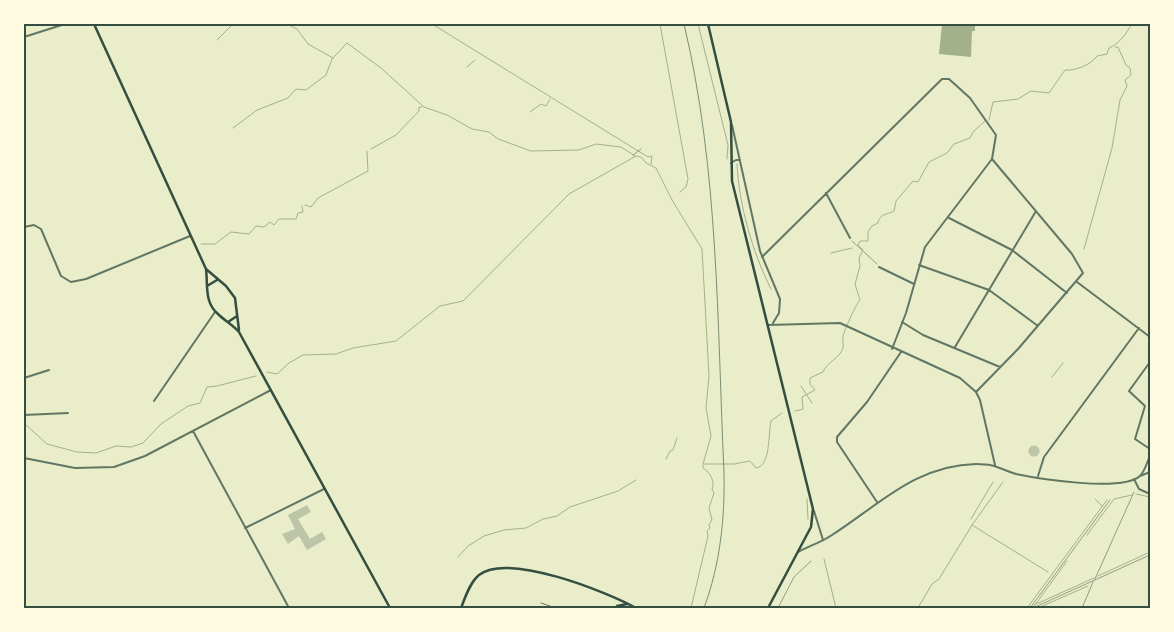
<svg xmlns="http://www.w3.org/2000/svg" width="1174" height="632" viewBox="0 0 1174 632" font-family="'PT Sans',sans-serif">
  <rect width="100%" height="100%" fill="#e9edc9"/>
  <!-- water -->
  <path fill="#a3b18a" d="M 942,24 L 975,24 L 975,31 L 972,31 L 971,57 L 939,54 Z"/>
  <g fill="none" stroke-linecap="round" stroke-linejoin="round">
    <!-- stream -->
    <path stroke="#a3b18a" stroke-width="1" d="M 268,24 L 269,26 L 275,24
      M 287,24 L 297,29 L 308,44 L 333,58
      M 432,24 L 648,157 L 652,156 L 651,164
      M 660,24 L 688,179 L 686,187 L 680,192
      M 698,24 L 728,145 L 727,159
      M 217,40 L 233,24
      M 467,67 L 475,60
      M 530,112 L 541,104 L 546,106 L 550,99
      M 989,120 L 993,102 L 1018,99 L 1031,91 L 1049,93 L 1065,70 C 1075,71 1091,65 1097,56 L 1107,54 L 1109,48 C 1119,44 1126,34 1132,24
      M 233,128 L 257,110 L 288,98 L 296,89 L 306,90 L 326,75 L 332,59 L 347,43 L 381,68 L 424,107 L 447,115 L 472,129 L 489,132 L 498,139 L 531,151 L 579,150 L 596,144 L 621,147 L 635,156
      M 371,149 L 396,135 L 419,111 L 419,107 L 422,107
      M 737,164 C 739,205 752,251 771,289
      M 305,205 L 311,207 L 318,198 L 368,171 L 367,151
      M 201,244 L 215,244 L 231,232 L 249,234 L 256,226 L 264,227 L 270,222 L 274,225 L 279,219 L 296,219 L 298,213 L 303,212 L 302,206
      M 1084,249 L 1112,148 L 1120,100 L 1127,86 L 1125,80 L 1131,75 L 1130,68 L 1126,65 L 1118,47 L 1115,47
      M 863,250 L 858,245 L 860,241 L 868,241 L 868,232 L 872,226 L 878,223 C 880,213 887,215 894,211 L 896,201 L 913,181 L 918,182 L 929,162 L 947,153 L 954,144 L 970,138 L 973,132 L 985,121
      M 831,253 L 852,248
      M 267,372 L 277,374 L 289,363 L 303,355 L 336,354 L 353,348 L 396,341 L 440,306 L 463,301 L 569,194 L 636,156 L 641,157 L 646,163 L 656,168 L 672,200 L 702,249 L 709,376 L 706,408 L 711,436 L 703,464
      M 1052,377 L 1063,363
      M 801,386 L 812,403
      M 795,411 L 803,409 L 802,397 L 815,390 L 810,384 L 810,378 L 823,372 C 827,362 840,358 843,348 C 844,344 842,340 843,336 C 844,331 857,302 860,300 L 855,284 L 860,266 L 859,258 L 862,252
      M 24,423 L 47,444 L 77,452 L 96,453 L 116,446 L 131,447 L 143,443 L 161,424 L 188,406 L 200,403 L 207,387 L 217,386 L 256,376
      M 666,459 L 670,451 L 673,450 L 677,438
      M 704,464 L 734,464 L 750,461 L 756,468 C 771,466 768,433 771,421 L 782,413
      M 1136,494 L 1150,497
      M 807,499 L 808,519
      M 1095,499 L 1103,507
      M 971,519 L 993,482
      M 972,525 L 1048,572
      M 1087,535 L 1114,499 L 1132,495
      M 458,557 L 468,546 L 484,536 L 504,530 L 526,528 L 543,519 L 557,516 L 570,507 L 618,491 L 636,480
      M 824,559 L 836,608
      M 1098,576 L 1150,552
      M 1034,605 L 1094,578
      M 1035,605 L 1067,561
      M 691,608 L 708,536 L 707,531 L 710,528 L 709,525 L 712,520 L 709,508 L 714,493 L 712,489 C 715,482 711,473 703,468 L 703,465
      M 918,608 L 932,584 L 939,579 L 972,525 L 1003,482
      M 1027,608 L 1107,500
      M 1038,608 L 1088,586"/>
  </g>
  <!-- building -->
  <path fill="#bcc5a7" d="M1028.5 451a5.5 5.5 0 1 1 11 0a5.5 5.5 0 1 1-11 0Z
    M 307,505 L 311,512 L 298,519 L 310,539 L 322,532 L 326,539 L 307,550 L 299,536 L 288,544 L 282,534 L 295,529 L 288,515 Z"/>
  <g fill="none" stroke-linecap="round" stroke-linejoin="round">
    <!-- path -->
    <path stroke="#344e41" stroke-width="0.5" d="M 633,155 L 641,149
      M 852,241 L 877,264
      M 1095,579 L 1134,492
      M 778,608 L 794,577 L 811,561
      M 1030,608 L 1110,500
      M 1033,608 L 1150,555
      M 1082,608 L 1093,582"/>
    <!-- pedestrian -->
    <path stroke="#617663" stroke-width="1" d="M 541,603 L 556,608"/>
    <!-- minor -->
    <path stroke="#617663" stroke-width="2" d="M 24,37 L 65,24
      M 732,125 L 760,251 L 780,299 L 779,313 L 773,323
      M 731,163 L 736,160 L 740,160
      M 826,193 L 850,238
      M 949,218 L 1012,250 L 1067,293
      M 762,257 L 942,79 L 949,79 L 970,98 L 996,135 L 992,159 L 925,247 L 906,313 L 892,349
      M 919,265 L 989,290 L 1038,326
      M 879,267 L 914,284
      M 1077,282 L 1150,337
      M 902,322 L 923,335 L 1000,367
      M 768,325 L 840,323 L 960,378 L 976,392 L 980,400 L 995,465
      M 955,347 L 1036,211
      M 1150,362 L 1129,391 L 1145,406 L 1135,439 L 1150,449
      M 24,378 L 49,370
      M 976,392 L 1018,349 L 1083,273 L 1072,254 L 992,159
      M 154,401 L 215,312
      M 24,415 L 68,413
      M 193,431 L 289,608
      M 24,458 L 75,468 L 114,467 L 145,456 L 271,390
      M 1038,476 L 1044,457 L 1139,328
      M 1140,476 L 1150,472
      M 1134,479 L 1139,489 L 1150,494
      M 877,502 L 837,442 L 837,437 L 867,402 L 901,352
      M 814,511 L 823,540
      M 245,528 L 324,489
      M 798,552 C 809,546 822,542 832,535 C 879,505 916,465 976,464 C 997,464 999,469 1016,474 C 1039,479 1122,492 1140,476 C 1145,471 1147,462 1150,456"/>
    <!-- tertiary -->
    <path stroke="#617663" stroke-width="2" d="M 24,227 L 34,225 L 41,229 L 61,276 L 71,282 L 86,279 L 190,236"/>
    <!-- secondary -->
    <path stroke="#344e41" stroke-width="2.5" d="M 94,24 L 206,269 L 226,286 L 235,298 L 239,330
      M 708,24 L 731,122 L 732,181 L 813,509 L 811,527 L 768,608
      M 206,269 C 208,285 204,302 218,314 C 225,321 233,325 239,332 L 390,608
      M 207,286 L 217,280
      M 228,322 L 237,316
      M 617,606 L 627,604
      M 461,608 C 465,598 470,582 479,575 C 508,552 607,592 636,608"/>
    <!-- rail -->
    <path stroke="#7c8e77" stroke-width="1" d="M 684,24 C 719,171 717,322 724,473 C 725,519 720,565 704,608"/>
  </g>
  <!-- border -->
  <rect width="1174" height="632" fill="none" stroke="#fefae0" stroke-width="50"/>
  <rect x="25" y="25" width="1124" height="582" fill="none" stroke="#344e41" stroke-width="2"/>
</svg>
